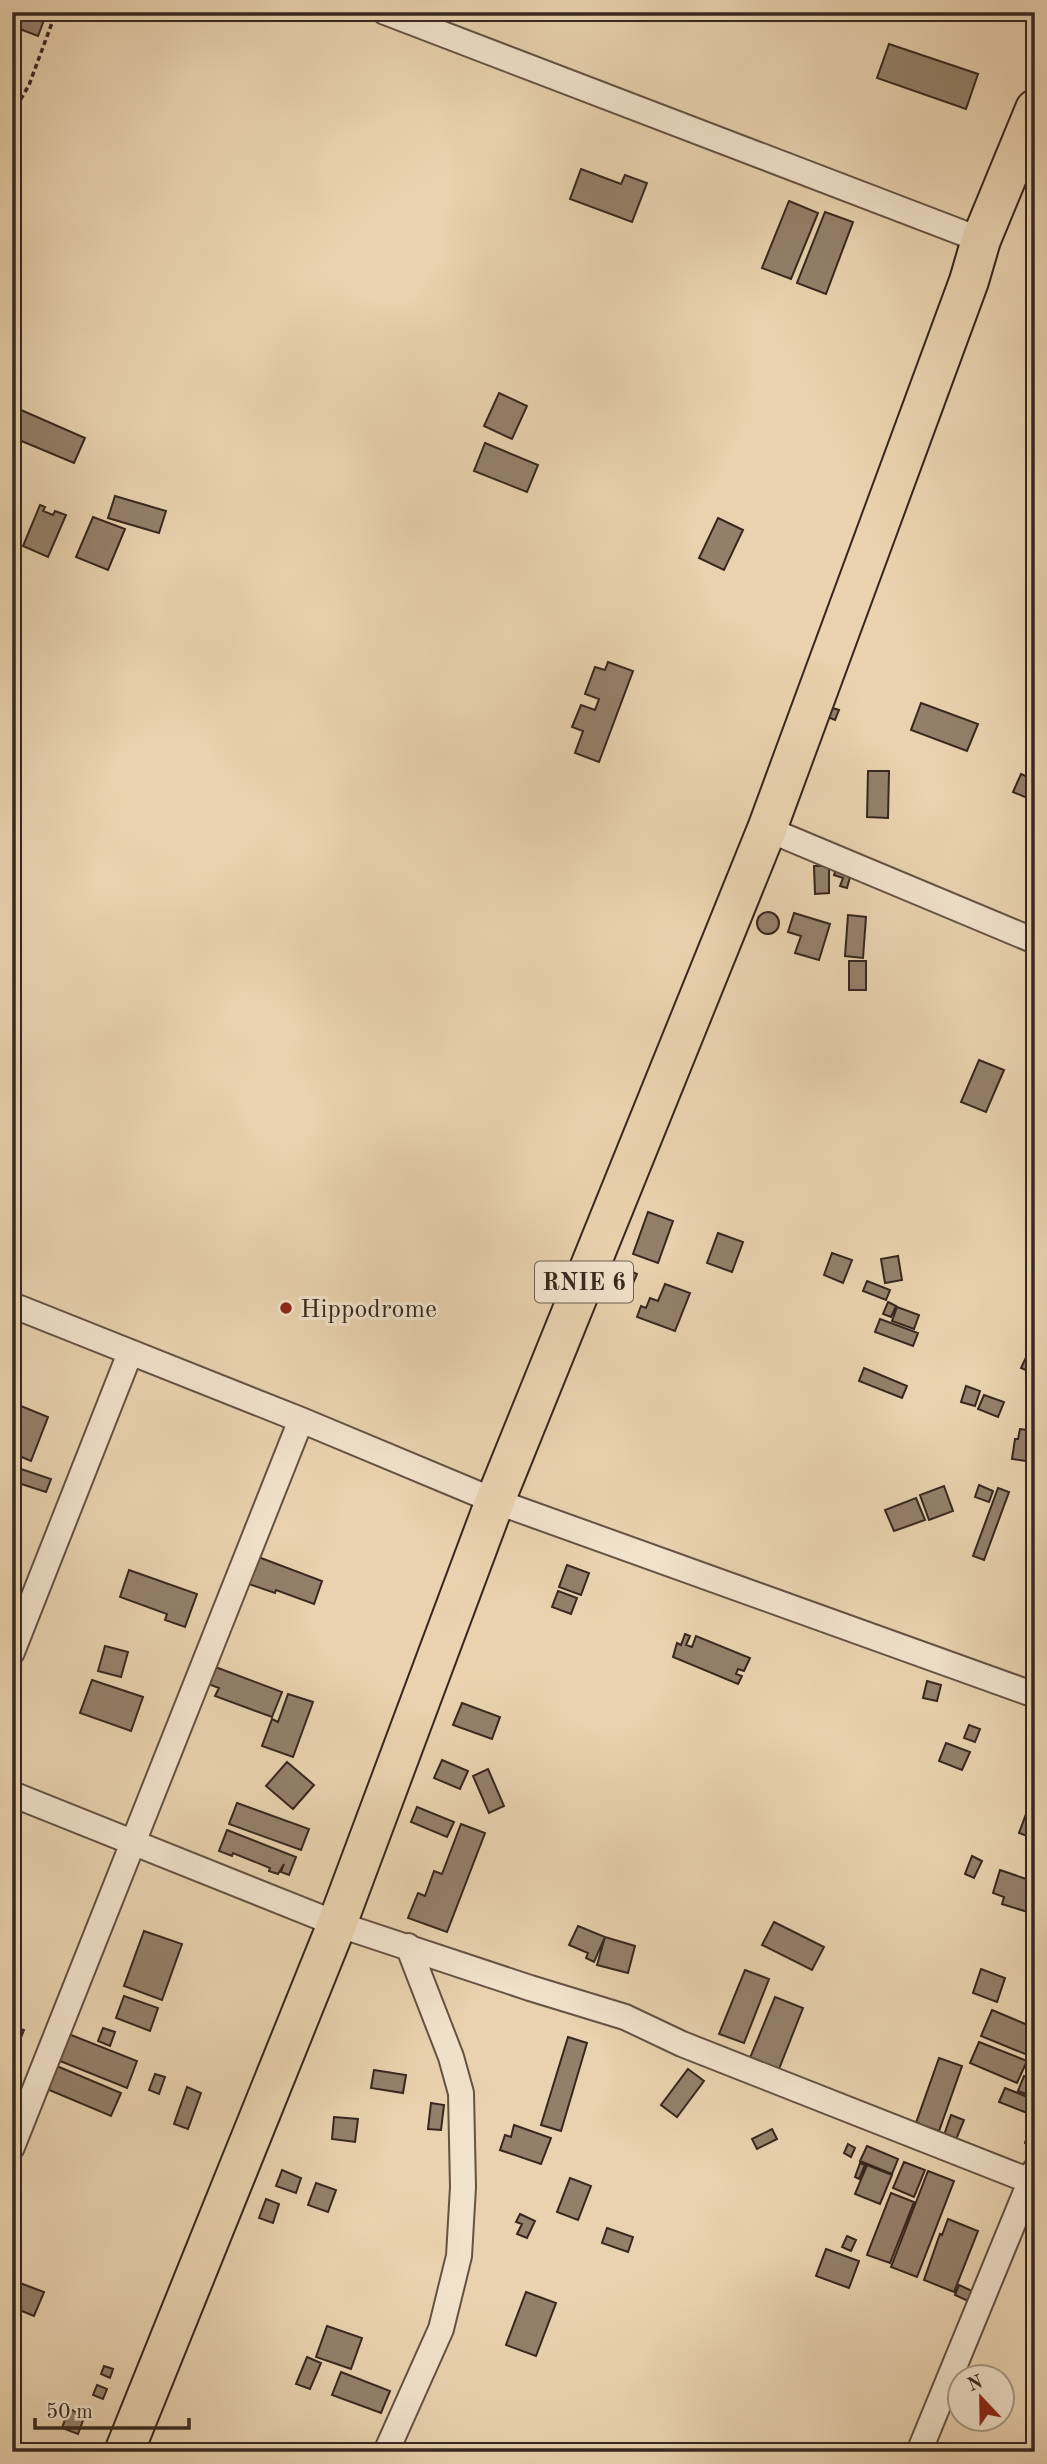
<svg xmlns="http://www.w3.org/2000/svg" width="1047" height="2464" viewBox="0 0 1047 2464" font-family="'Old Standard TT',serif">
  <rect width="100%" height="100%" fill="#e9d2af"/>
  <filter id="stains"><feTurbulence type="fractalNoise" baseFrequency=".00286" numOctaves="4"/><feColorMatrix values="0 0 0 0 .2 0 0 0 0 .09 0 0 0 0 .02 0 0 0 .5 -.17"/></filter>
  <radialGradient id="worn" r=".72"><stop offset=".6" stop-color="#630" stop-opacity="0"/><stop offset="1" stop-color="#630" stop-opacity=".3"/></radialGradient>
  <!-- building -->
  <path fill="#94806a" stroke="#37281f" stroke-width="2" d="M 15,12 L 47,12 L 38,36 L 12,26 Z
    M 889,44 L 978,74 L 966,109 L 877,78 Z
    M 581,169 L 621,184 L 625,175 L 647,183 L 632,222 L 570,199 Z
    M 789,201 L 818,213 L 791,279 L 762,268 Z
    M 825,212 L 853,222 L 826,294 L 797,283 Z
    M 499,393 L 527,406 L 512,439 L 484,426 Z
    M 21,410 L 85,438 L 74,463 L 12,437 L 12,429 Z
    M 485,443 L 538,465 L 527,492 L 474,471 Z
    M 115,496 L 166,511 L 159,533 L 108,518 Z
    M 40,505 L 45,507 L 43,511 L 53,515 L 55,511 L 66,515 L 48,557 L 23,546 Z
    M 93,517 L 125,529 L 108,570 L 76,557 Z
    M 718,518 L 743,530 L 724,570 L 699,558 Z
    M 608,662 L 633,671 L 599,762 L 575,753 L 583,731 L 572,727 L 581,705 L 595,710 L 599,699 L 585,694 L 595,667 L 605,670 Z
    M 921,703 L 978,724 L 967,751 L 911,730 Z
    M 829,707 L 839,710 L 835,720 L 825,716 Z
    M 868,771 L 889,771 L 888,818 L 867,817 Z
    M 1021,774 L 1035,780 L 1035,801 L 1013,792 Z
    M 814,866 L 829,866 L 829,893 L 815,894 Z
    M 837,866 L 852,870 L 847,888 L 840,886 L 843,878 L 834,875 Z
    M757 923a11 11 0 1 1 22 0a11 11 0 1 1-22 0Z
    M 794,913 L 830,924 L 819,960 L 795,953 L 801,936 L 788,932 Z
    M 848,915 L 866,917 L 863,958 L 845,956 Z
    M 849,961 L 866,961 L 866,990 L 849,990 Z
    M 979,1060 L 1004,1070 L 986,1112 L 961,1102 Z
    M 648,1212 L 673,1221 L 658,1263 L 633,1254 Z
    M 718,1233 L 743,1242 L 732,1272 L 707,1263 Z
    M 832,1253 L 852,1260 L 843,1283 L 824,1275 Z
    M 898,1256 L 902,1280 L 885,1283 L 881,1259 Z
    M 617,1265 L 637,1274 L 631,1288 L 610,1279 Z
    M 867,1281 L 890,1290 L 886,1300 L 863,1291 Z
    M 665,1284 L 690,1293 L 675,1331 L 637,1317 L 641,1306 L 646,1308 L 650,1298 L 658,1301 Z
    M 888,1302 L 896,1306 L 891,1317 L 883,1314 Z
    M 897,1307 L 919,1315 L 914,1329 L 892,1321 Z
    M 880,1319 L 918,1333 L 913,1346 L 875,1332 Z
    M 1029,1351 L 1035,1353 L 1035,1374 L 1021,1368 Z
    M 864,1368 L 907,1386 L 902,1398 L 859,1381 Z
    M 966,1386 L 980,1391 L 975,1406 L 961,1402 Z
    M 984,1395 L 1004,1402 L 998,1417 L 978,1409 Z
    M 16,1404 L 48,1417 L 31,1461 L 12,1453 L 12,1415 Z
    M 1020,1429 L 1035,1431 L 1033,1462 L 1012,1459 L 1015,1439 L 1018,1439 Z
    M 12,1466 L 51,1479 L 46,1492 L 12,1481 Z
    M 979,1485 L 993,1491 L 989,1502 L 975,1497 Z
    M 944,1486 L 953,1511 L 929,1520 L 920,1495 Z
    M 998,1488 L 1009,1492 L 984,1560 L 973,1556 Z
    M 916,1498 L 925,1520 L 894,1531 L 885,1510 Z
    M 253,1555 L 322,1581 L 314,1604 L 276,1590 L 275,1593 L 243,1582 Z
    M 567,1565 L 589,1573 L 581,1595 L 559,1587 Z
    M 129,1570 L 197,1594 L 185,1627 L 165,1620 L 167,1614 L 120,1597 Z
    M 558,1591 L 577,1598 L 571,1614 L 552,1607 Z
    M 685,1634 L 690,1636 L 686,1645 L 692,1647 L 696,1636 L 750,1658 L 744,1671 L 738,1669 L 736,1674 L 742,1676 L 738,1684 L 673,1657 L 677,1643 L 681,1645 Z
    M 105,1646 L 128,1652 L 121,1677 L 98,1671 Z
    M 210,1665 L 282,1692 L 272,1717 L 215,1696 L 219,1688 L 203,1682 Z
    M 92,1680 L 143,1697 L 131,1731 L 80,1713 Z
    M 927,1681 L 941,1685 L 937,1701 L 923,1698 Z
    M 288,1694 L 313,1702 L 293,1757 L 262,1746 L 272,1719 L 278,1722 Z
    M 462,1703 L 500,1717 L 492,1739 L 453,1725 Z
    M 969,1725 L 980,1729 L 975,1742 L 964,1738 Z
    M 946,1743 L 970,1752 L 962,1770 L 939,1761 Z
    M 442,1760 L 468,1771 L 460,1789 L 434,1778 Z
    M 287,1762 L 314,1785 L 293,1809 L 266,1786 Z
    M 488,1769 L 504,1806 L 489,1813 L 473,1776 Z
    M 237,1803 L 309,1829 L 301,1850 L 229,1824 Z
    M 1029,1806 L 1035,1808 L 1035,1839 L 1019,1833 Z
    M 417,1807 L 454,1822 L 447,1837 L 411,1822 Z
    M 461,1824 L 485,1833 L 447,1932 L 408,1918 L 418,1893 L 425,1896 L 434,1871 L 442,1874 Z
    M 227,1830 L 296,1857 L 289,1875 L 281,1872 L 284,1864 L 278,1874 L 269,1871 L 270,1868 L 233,1853 L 232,1856 L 219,1851 Z
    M 972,1856 L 982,1861 L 974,1878 L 965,1874 Z
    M 1000,1870 L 1035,1882 L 1035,1902 L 1031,1913 L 1002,1904 L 1004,1897 L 993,1893 Z
    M 774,1922 L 824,1947 L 812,1970 L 762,1945 Z
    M 578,1926 L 605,1937 L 594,1962 L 586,1958 L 588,1953 L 569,1945 Z
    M 144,1931 L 182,1944 L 162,2000 L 124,1986 Z
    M 605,1937 L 635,1946 L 628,1973 L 597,1965 Z
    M 981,1969 L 1005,1978 L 997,2002 L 973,1993 Z
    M 745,1970 L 769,1979 L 744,2043 L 719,2034 Z
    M 124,1996 L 158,2008 L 150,2031 L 116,2018 Z
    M 775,1997 L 803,2008 L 779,2069 L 750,2058 Z
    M 992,2010 L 1035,2028 L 1035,2058 L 981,2036 Z
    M 12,2026 L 24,2030 L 12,2060 Z
    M 103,2028 L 115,2032 L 110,2046 L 98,2041 Z
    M 61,2031 L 137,2061 L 127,2088 L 50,2057 Z
    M 568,2037 L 587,2043 L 561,2131 L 541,2125 Z
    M 979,2042 L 1027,2061 L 1017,2083 L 970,2063 Z
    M 939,2058 L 962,2066 L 939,2131 L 916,2123 Z
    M 52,2064 L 121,2093 L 111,2116 L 42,2087 Z
    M 688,2069 L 704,2081 L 677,2117 L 661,2105 Z
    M 374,2070 L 406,2075 L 403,2093 L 371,2088 Z
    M 155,2074 L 165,2077 L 159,2094 L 149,2090 Z
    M 1024,2076 L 1035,2080 L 1034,2097 L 1018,2091 Z
    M 187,2087 L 201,2093 L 188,2129 L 174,2124 Z
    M 1005,2088 L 1035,2100 L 1035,2116 L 999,2102 Z
    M 431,2103 L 444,2105 L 441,2130 L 428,2129 Z
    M 951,2115 L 964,2120 L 955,2142 L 943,2138 Z
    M 334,2117 L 358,2119 L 355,2142 L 332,2139 Z
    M 514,2125 L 551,2138 L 541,2164 L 500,2150 L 505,2135 L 511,2137 Z
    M 772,2129 L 777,2139 L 757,2149 L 752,2139 Z
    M 1028,2133 L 1035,2134 L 1032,2146 L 1025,2143 Z
    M 848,2144 L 855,2148 L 851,2157 L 844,2153 Z
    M 867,2146 L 898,2159 L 892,2174 L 860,2161 Z
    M 904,2162 L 925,2170 L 914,2197 L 893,2188 Z
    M 860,2163 L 865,2165 L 859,2179 L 855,2177 Z
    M 867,2165 L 892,2175 L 880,2204 L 855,2194 Z
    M 282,2170 L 301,2178 L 296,2193 L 276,2186 Z
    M 928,2171 L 954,2181 L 917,2277 L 891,2267 Z
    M 570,2178 L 591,2186 L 578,2220 L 557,2212 Z
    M 316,2183 L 336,2190 L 328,2212 L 308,2205 Z
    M 891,2193 L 914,2202 L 890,2263 L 867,2255 Z
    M 266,2199 L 279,2204 L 273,2223 L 259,2218 Z
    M 520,2214 L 535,2221 L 527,2238 L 517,2234 L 522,2224 L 516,2222 Z
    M 948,2219 L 978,2231 L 954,2292 L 924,2280 L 940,2234 L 942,2235 Z
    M 607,2228 L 633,2237 L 628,2252 L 602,2243 Z
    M 847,2236 L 856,2240 L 851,2251 L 842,2247 Z
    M 826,2249 L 859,2261 L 849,2288 L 816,2276 Z
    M 12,2280 L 44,2292 L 34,2316 L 12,2307 Z
    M 959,2285 L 972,2291 L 968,2301 L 955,2295 Z
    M 526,2292 L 556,2303 L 536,2356 L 506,2345 Z
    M 327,2326 L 362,2338 L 351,2369 L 316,2357 Z
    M 307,2357 L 321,2363 L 310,2389 L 296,2384 Z
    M 104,2366 L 113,2369 L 110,2378 L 101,2374 Z
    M 341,2372 L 390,2391 L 381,2413 L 332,2395 Z
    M 97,2385 L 107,2389 L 103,2399 L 93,2395 Z
    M 69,2409 L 85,2415 L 78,2434 L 62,2428 Z"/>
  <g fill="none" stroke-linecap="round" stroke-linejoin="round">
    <defs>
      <path id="street" d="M 385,12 L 981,240
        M 767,829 L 1035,941
        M 12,1305 L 301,1420 L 495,1501 L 1035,1695
        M 12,1652 L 130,1353
        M 12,1794 L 337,1924 L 530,1988 L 625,2017 L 682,2044 L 1030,2181
        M 12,2147 L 301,1420
        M 386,2452 L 441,2329 L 459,2256 L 463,2187 L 461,2093 L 451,2057 L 408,1946
        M 919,2452 L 1035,2170"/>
      <path id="primary" d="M 124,2452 L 337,1924 L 495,1501 L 767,829 L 969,281 L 981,240 L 1035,109"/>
    </defs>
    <!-- street casing -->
    <use href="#street" stroke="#645243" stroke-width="28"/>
    <!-- primary casing -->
    <use href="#primary" stroke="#37281f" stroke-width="42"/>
    <!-- path -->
    <path stroke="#37281f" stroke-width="3.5" stroke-dasharray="5 3.5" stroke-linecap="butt" d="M 12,114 L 29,85 L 56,12"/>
    <!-- street -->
    <use href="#street" stroke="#f1e2cb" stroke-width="24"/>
    <!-- primary -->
    <use href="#primary" stroke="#e9d2af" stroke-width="38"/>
  </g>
  <!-- markers -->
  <circle fill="#8f2418" stroke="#f1e2cb" stroke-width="2.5" cx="286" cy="1308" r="7"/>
  <g text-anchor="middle" stroke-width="6" stroke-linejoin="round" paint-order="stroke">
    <!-- shield labels -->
    <rect fill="#f1e2cb" stroke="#6f6053" stroke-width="2" x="535" y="1261.5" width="98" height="41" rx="5"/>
    <g font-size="24" font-weight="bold" fill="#37281f">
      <text x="584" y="1290">RNIE 6</text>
    </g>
    <!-- poi labels -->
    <g font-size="26" fill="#37281f" stroke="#f1e2cb" text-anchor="start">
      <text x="300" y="1317">Hippodrome</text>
    </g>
  </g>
  <!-- margin -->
  <rect width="1047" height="2464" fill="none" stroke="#e9d2af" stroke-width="42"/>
  <rect x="14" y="14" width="1019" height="2436" fill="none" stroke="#37281f" stroke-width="3.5"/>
  <rect x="21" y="21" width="1005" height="2422" fill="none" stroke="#37281f" stroke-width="2"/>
  <!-- north arrow -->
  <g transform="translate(981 2398) rotate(338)"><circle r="33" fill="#f1e2cb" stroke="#a79886" stroke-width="2"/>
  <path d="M0-5L12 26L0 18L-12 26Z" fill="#8f2418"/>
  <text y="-10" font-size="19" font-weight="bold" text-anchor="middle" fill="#37281f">N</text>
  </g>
  <!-- scale -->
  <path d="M35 2418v10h154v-10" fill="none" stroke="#37281f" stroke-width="3.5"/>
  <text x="46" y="2418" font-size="21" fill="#37281f" stroke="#f1e2cb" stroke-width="5" paint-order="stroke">50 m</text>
  <rect width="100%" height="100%" filter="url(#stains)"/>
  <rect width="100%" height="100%" fill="url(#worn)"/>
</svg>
